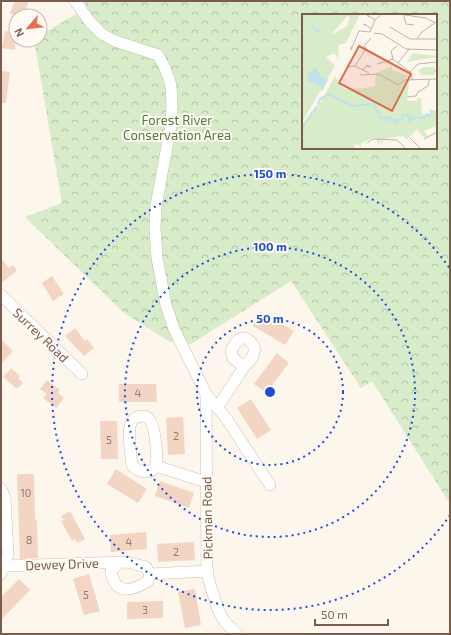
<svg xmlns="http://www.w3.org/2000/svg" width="451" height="635" viewBox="0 0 451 635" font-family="'Exo 2',sans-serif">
  <defs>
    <pattern id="park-crowns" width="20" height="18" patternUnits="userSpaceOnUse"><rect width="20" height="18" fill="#d8ecc9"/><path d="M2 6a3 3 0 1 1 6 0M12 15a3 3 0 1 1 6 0" fill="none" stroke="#b4c2a5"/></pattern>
  </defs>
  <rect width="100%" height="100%" fill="#fdf6ec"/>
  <!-- park -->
  <path fill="url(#park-crowns)" fill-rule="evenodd" d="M 84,1 L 450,1 L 450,504 L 372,381 L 361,388 L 291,281 L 191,344 L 170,342 L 123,312 L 25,217 L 62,203 L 34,40 L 40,40 L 40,35 L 87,8 ZM 303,15 L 436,15 L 436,148 L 303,148 Z"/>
  <!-- building -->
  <path fill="#f3d5c3" d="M 15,1 L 29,1 L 23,16 L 16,16 L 10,13 Z
    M 5,31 L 16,33 L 15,50 L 2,48 Z
    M 1,71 L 10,72 L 6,103 L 1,103 Z
    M 1,258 L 9,268 L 13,265 L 17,271 L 1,283 Z
    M 52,276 L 64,294 L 53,301 L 42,283 Z
    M 261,312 L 294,331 L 285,345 L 253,326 Z
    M 75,328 L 85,341 L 87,339 L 94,348 L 84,356 L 65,336 Z
    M 1,339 L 13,351 L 1,364 Z
    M 277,353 L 289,363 L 266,393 L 254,384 Z
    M 11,368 L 20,376 L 18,378 L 23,383 L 17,389 L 3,377 Z
    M 47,380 L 60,390 L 58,393 L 64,398 L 56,408 L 43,398 L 47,394 L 40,389 Z
    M 119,384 L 156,384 L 157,402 L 119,402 Z
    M 251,399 L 271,430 L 257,439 L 237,408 Z
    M 183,417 L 185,454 L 168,455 L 166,418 Z
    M 100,421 L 117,421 L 118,459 L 101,459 Z
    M 116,469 L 147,489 L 138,503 L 107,484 Z
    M 17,474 L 34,474 L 35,520 L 37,520 L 38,558 L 20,559 Z
    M 160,481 L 194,493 L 189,508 L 155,496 Z
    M 70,511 L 85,539 L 77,543 L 75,539 L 72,541 L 61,521 L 64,520 L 61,516 Z
    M 146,532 L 147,549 L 111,552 L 110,535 Z
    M 194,542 L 195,560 L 158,562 L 157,544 Z
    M 89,574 L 100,611 L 84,615 L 73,579 Z
    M 19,579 L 30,590 L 1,620 L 1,597 Z
    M 195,589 L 201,625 L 185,628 L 178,592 Z
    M 163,601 L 163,618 L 127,619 L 127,602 Z"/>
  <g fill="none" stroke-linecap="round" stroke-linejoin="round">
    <defs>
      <path id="minor" d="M 75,1 L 90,22 L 102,34 L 115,41 L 158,55 L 165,68 L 171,85 L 172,106 L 171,125 L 156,206 L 155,228 L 157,258 L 166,305 L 174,329 L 206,394 L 226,418 L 270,485
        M 1,295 L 82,374
        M 206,394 L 207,574 L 218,610 L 225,622 L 237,634
        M 217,408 L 244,367 L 252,358 L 255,349 C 253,343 246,335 239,339 C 236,342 233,347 231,351 L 233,358 L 244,367
        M 140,416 C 144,416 147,416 149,419 C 155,424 158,458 156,465 C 152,476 137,472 132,465 C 131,454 127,433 131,423 C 132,419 137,417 140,416 Z
        M 156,466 L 206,482
        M 1,489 L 5,498 L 8,554 L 5,566 L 1,574
        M 119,563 L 111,571 C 115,595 131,592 148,581 L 150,574
        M 5,566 L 127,562 L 146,567 L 150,574 L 208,571"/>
    </defs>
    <!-- minor casing -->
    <use href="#minor" stroke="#d1beb0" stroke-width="12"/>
    <!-- minor -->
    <use href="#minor" stroke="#fff" stroke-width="11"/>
  </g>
  <!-- distance rings -->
  <g fill="none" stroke="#1d4ed8" stroke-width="2" stroke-dasharray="2 4">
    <circle cx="270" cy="392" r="73"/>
    <circle cx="270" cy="392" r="145"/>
    <path d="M450 515A218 218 0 1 1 450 269"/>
  </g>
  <g text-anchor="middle" stroke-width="4" stroke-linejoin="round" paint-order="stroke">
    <!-- number labels -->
    <g font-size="11" fill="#987a6a">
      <text x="138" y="397">4</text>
      <text x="176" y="440">2</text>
      <text x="109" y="444">5</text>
      <text x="26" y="497">10</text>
      <text x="29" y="544">8</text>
      <text x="129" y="546">4</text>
      <text x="176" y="556">2</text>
      <text x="86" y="599">5</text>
      <text x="145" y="614">3</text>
    </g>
    <!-- park labels -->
    <g font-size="13" fill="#537a41" stroke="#fffaf3">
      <text x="177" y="125">Forest River<tspan x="177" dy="15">Conservation Area</tspan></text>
    </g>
    <!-- street labels -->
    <g font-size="13" fill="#7a5c4d" stroke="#fffaf3">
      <text transform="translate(41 335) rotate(44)" y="5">Surrey Road</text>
      <text transform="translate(207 518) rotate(-91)" y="5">Pickman Road</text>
      <text transform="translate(62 564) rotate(-2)" y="5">Dewey Drive</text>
    </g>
  </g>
  <!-- overview -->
  <g transform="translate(302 14)">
    <rect width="135" height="135" fill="#fdf6ec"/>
    <path d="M 0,0 L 47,0 L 16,36 L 0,18 Z" fill="#d8ecc9"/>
    <path d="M 111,39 L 135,42 L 135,43 L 105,48 ZM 122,53 L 132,53 L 135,57 L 131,61 L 119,61 L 117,56 Z" fill="#d8ecc9"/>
    <path d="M 0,0 L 9,13 L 7,18 L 0,18 ZM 45,0 L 58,0 L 44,29 L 37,31 L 36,46 L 34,41 L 30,40 L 22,44 L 24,63 L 27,64 L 20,78 L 18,75 L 0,68 L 18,37 L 17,32 L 25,23 L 46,12 L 46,7 L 48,4 Z" fill="#d8ecc9"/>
    <path d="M 0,18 L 33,52 L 0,108 ZM 90,52 L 90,56 L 105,61 L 105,67 L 107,67 L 105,87 L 115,87 L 115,84 L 119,84 L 120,100 L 129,101 L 129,97 L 135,98 L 135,112 L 122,117 L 125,122 L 122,124 L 115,115 L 105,126 L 101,122 L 81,125 L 80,133 L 79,125 L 76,132 L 75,125 L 71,124 L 59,129 L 59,135 L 56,130 L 52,132 L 53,135 L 0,135 L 0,111 L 9,98 L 16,93 L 33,62 L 42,75 L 61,74 L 73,72 L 74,59 Z" fill="#d8ecc9"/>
    <path d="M 14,53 L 19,63 L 26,66 L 20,76 L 17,71 L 5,67 L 7,59 Z" fill="#bfe3e8"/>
    <path fill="none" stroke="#bfe3e8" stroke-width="2" d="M 9,11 L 18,19M 16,91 L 18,85 L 27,80 L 50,92 L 72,90 L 78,104 L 85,104 L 87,107 L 88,103 L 94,109 L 94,106 L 100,106 L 102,101 L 106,101 L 107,107 L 109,102 L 111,106 L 113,103 L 122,104 L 125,100 L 128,102 L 129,97 L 135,98M 0,114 L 15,92"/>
    <path fill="none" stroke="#c5b3a7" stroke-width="1" d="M 96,0 L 124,4 L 133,9M 102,2 L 104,10 L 112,11M 68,3 L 65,1 L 73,6M 64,11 L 61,10 L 69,14M 88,13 L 108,25 L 135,25M 68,18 L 73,6 L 80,0M 72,19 L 80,20 L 104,35 L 135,36M 115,25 L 120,18 L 134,8M 49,32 L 49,36 L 57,17 L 68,18M 67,38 L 62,32 L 69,24M 91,45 L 89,37 L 95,32M 96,49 L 107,35M 75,50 L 91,45 L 108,58 L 111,66M 53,52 L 63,36M 45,53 L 53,52 L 67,59M 61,56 L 65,51 L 69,53 L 64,52M 108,58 L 116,50 L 135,48M 58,61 L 77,60 L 96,71 L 103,66 L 135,65M 105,83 L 114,82 L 116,78 L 126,72 L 127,66M 108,124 L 119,135M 122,125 L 135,118M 65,129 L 71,125 L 95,126 L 104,135"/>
    <path fill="#dc6d51" fill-opacity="0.15" stroke="#dc6d51" stroke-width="2" d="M 57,32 L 109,60 L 90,97 L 37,69 Z"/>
    <rect width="135" height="135" fill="none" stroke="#7a5c4d" stroke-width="2"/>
  </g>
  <circle cx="270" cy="392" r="6" fill="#1d4ed8" stroke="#fffaf3" stroke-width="2"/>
  <g font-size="12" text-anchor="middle" font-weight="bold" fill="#1d4ed8" stroke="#fffaf3" stroke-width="4" stroke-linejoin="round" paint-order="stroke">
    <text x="270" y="178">150 m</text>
    <text x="270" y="251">100 m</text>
    <text x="270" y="323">50 m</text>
  </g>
  <!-- border -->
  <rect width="451" height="635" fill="none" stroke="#7a5c4d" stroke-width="4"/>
  <!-- north arrow -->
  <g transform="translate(28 28) rotate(242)"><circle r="19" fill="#fffaf3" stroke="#cabbb1"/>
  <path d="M0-3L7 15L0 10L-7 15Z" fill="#e76f51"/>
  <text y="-6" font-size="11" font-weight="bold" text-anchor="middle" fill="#7a5c4d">N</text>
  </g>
  <!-- scale -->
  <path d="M315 619v6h73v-6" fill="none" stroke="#7a5c4d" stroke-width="2"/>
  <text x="321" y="619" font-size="12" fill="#7a5c4d" stroke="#fffaf3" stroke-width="3" paint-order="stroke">50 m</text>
</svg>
